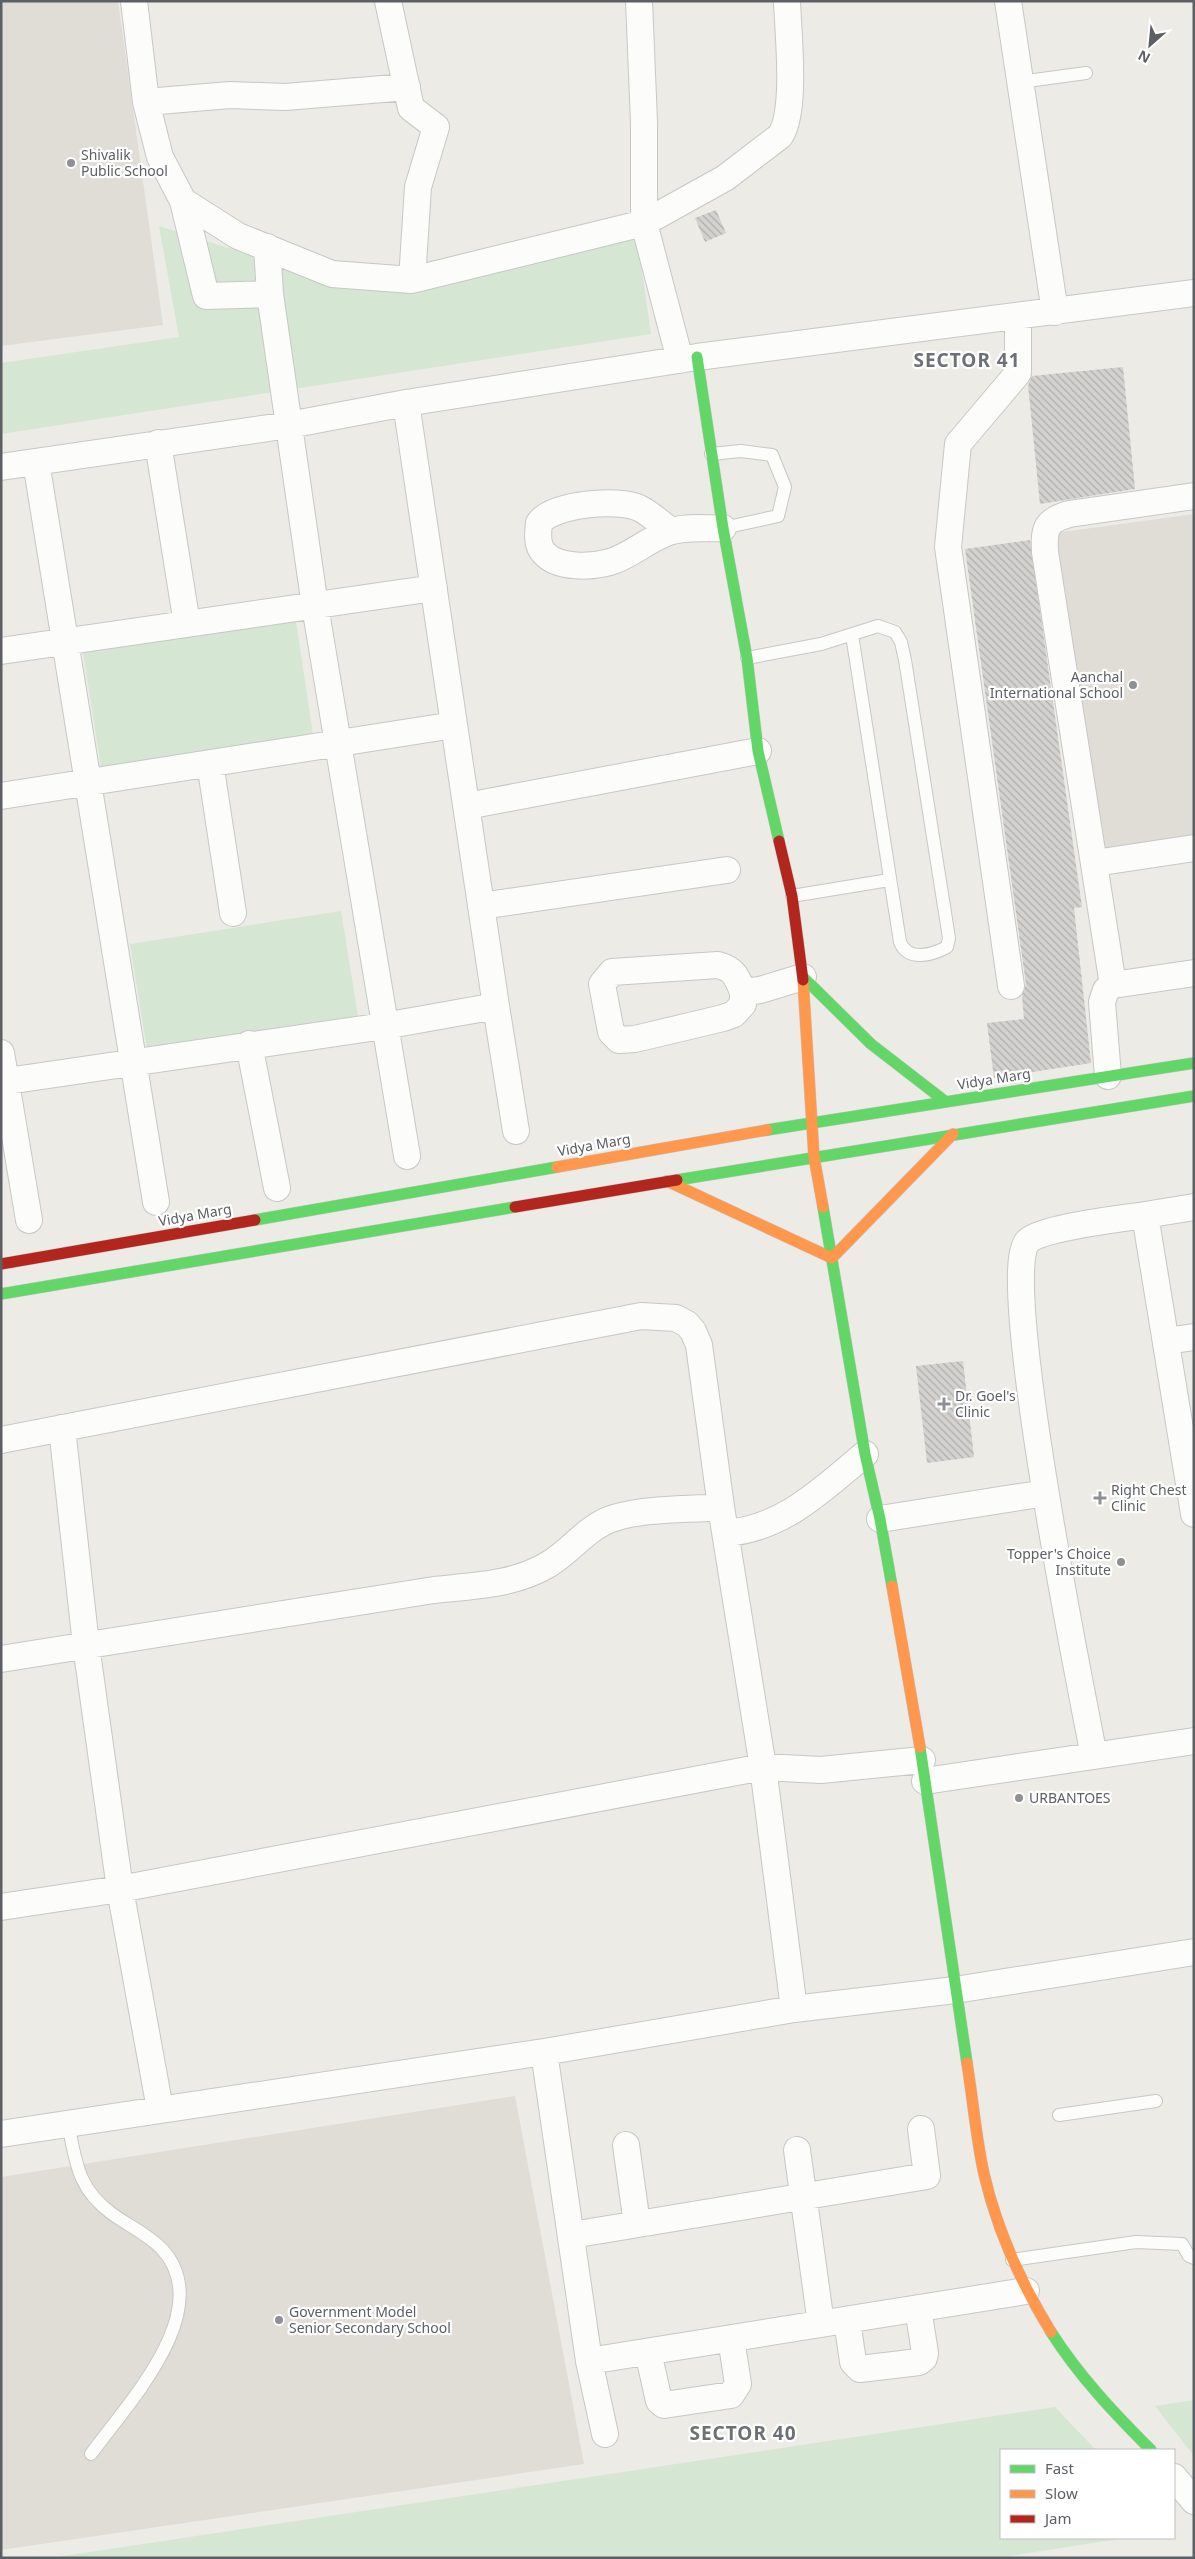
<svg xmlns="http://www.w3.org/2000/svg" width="1195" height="2559" viewBox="0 0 1195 2559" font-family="'Noto Sans',sans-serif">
  <defs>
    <pattern id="building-back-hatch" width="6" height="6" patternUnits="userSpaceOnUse" patternTransform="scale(1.25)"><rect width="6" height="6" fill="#d3d2cf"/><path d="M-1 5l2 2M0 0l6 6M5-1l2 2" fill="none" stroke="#aeaeac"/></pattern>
  </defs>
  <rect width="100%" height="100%" fill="#ecebe6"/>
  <!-- education -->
  <path fill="#dfddd6" d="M 1,1 L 118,1 L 163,325 L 1,346 Z
    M 1194,514 L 1194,836 L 1099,851 L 1047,534 Z
    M 515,2096 L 584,2464 L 1,2550 L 1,2177 Z"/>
  <!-- park -->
  <path fill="#d5e7d2" d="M 634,215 L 651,334 L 1,434 L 1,363 L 179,337 L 159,226 L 351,287 Z
    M 295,615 L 314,741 L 102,773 L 82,646 Z
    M 341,911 L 358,1016 L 147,1049 L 130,944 Z
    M 1194,2400 L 1194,2456 L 1155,2406 Z
    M 1055,2407 L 1096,2450 L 1001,2450 L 1001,2538 L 1125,2538 L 997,2558 L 50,2558 Z"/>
  <!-- building -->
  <path fill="url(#building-back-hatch)" d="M 716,210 L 726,233 L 705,242 L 695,218 Z
    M 1123,367 L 1135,489 L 1040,504 L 1028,385 L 1032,376 Z
    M 1030,540 L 1082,907 L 1074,908 L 1091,1063 L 994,1078 L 987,1023 L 1024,1019 L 1022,996 L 1026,984 L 965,549 Z
    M 963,1361 L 974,1457 L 927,1463 L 916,1366 Z"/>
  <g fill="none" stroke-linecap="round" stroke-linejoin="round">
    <defs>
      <path id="lane" d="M 1020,82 L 1086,73
        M 711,454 L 741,451 L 772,455 L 785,487 L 778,516 L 723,528
        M 747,658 L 821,644 L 878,626 L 895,632 L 901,642 L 905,660 L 949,938 L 947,947 C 932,955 908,962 900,942 L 852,635
        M 792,896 L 889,880
        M 1059,2115 L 1156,2101
        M 68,2124 C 76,2161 77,2188 111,2213 C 127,2225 146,2233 161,2248 C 219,2309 127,2404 91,2454
        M 1012,2260 L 1136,2242 L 1182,2244 L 1189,2256 L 1194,2258"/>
      <path id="street" d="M 134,1 L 146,102 L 160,157 L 183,201 L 238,236 L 332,274 L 412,280
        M 388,1 L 411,108 L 436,127 L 418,187 L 412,280 L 644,223 L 725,178 L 780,136 C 797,111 788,33 787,1
        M 639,1 L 644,122 L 644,223 L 680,360
        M 1008,1 L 1055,312
        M 146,102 L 230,95 L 285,97 L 407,87
        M 183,201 L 206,296 L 270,294 L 315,606 L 407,1156
        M 267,247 L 270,294
        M 406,403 L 496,1006 L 516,1131
        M 158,443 L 187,624
        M 36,462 L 156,1202
        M 1,467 L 289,425 L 406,403 L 697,357 L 1194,293
        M 671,531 C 660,523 650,513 639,508 C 619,498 552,504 539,523 C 538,533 536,545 544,553 C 558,569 592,567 610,562 C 631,556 648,539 669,532 C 684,526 706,529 723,528
        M 1,651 L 434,588
        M 210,763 L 233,913
        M 1,796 L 454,725
        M 467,806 L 758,751
        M 1095,863 L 1194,848
        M 481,906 L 727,870
        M 1113,985 L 1194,973
        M 1011,986 L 948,547 L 958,444 L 1018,373 L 1018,316
        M 743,992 C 737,977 734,969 718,965 L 612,972 L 602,984 L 611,1032 L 619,1040 L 635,1039 L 723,1018 L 734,1014 L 743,1004 L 743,992 L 760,990 L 803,977
        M 249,1044 L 277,1188
        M 1,1053 L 29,1220
        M 1108,1076 L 1102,1002 L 1106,990 L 1113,985 L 1045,552 C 1044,529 1045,521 1069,514 L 1194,496
        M 1,1082 L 384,1026 L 496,1006
        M 1145,1215 L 1194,1207
        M 1166,1341 L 1194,1337
        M 62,1428 L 86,1645 L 120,1889 L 160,2109
        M 1,1440 L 641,1316 L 676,1318 L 687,1324 L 693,1331 L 699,1345 L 721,1507 L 763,1767 L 794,2009
        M 880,1519 L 1045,1493
        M 726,1533 C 783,1529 823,1489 865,1454
        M 1,1659 L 434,1590 C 472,1586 515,1585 549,1564 C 572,1550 588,1526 614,1518 C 647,1508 687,1510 721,1507
        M 1094,1756 C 1082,1694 996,1269 1028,1241 C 1044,1227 1121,1219 1145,1215 L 1194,1514
        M 925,1781 L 1194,1741
        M 1,1907 L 120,1889 L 763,1767 L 821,1770 L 922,1760
        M 544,2052 L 589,2361 L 605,2434
        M 1,2134 L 544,2052 L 794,2009 L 955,1990 L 1194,1952
        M 626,2145 L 637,2224
        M 797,2150 L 821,2324
        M 572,2235 L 927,2176 L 921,2129
        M 847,2320 L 853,2362 L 860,2369 L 919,2362 L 924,2358 L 925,2353 L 918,2308
        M 648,2352 L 659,2401 L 664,2405 L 731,2395 L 738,2384 L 731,2338
        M 589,2361 L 1026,2291
        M 1174,2477 L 1194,2501"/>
      <path id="fast" d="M 697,357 L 723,528 L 747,658 L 758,751 L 779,841
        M 803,977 L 871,1044 L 946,1102
        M 767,1130 L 1194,1063
        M 677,1180 L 1194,1096
        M 823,1207 L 865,1454 L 880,1519 L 892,1586
        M 255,1220 L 557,1167
        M 1,1294 L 515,1207
        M 920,1747 L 967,2063
        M 1051,2332 C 1079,2376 1114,2413 1151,2450"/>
      <path id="slow" d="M 803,980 L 814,1157 L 823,1207
        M 557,1167 L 767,1130
        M 667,1181 L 832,1258 L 953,1134
        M 892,1586 L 920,1747
        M 967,2063 C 973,2100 976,2138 984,2174 C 997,2230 1021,2283 1051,2332"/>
      <path id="jam" d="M 779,841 L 792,896 L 803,980
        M 515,1207 L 677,1180
        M 1,1264 L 255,1220"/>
    </defs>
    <!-- lane casing -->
    <use href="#lane" stroke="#c7c7c7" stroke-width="14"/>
    <!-- street casing -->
    <use href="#street" stroke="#c7c7c7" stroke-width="28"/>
    <!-- fast casing -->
    <use href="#fast" stroke="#c7c7c7" stroke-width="12"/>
    <!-- slow casing -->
    <use href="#slow" stroke="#c7c7c7" stroke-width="12"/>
    <!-- jam casing -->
    <use href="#jam" stroke="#c7c7c7" stroke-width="12"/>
    <!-- lane -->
    <use href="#lane" stroke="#fcfcfb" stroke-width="12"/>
    <!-- street -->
    <use href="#street" stroke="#fcfcfb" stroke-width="26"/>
    <!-- fast -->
    <use href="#fast" stroke="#63d668" stroke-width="11"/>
    <!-- slow -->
    <use href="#slow" stroke="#ff974d" stroke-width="11"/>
    <!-- jam -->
    <use href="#jam" stroke="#b3261e" stroke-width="11"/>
  </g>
  <!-- markers -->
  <g fill="#8e9092" stroke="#fff" stroke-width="2">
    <circle cx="71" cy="163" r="5"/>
    <circle cx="1133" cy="685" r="5"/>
    <path d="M941.5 1396.5h5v5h5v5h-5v5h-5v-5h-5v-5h5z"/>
    <path d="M1097.5 1490.5h5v5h5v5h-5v5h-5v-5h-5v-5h5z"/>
    <circle cx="1121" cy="1562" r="5"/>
    <circle cx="1019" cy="1798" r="5"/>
    <circle cx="279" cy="2320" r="5"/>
  </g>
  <g text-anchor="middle" stroke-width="4.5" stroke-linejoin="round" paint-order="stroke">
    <!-- poi labels -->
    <g font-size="14" fill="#5c5f64" stroke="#fff" text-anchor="start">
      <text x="81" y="160">Shivalik<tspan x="81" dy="16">Public School</tspan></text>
      <text x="1123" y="682" text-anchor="end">Aanchal<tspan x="1123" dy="16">International School</tspan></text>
      <text x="955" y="1401">Dr. Goel's<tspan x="955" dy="16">Clinic</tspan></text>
      <text x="1111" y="1495">Right Chest<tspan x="1111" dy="16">Clinic</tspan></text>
      <text x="1111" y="1559" text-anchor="end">Topper's Choice<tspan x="1111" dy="16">Institute</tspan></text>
      <text x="1029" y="1803">URBANTOES</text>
      <text x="289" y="2317">Government Model<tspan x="289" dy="16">Senior Secondary School</tspan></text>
    </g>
    <!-- street labels -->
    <g font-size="14" fill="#5c5f64" stroke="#fff">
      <text transform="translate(994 1079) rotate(-9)" y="5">Vidya Marg</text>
      <text transform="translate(594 1145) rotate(-10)" y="5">Vidya Marg</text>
      <text transform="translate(195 1215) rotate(-10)" y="5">Vidya Marg</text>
    </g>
    <!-- district labels -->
    <g font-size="19" font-weight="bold" letter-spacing="1" fill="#6d7176" stroke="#fff">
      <text x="967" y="367">SECTOR 41</text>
      <text x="743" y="2440">SECTOR 40</text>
    </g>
  </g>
  <!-- border -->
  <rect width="1195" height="2559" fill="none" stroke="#5c5f64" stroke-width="5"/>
  <!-- legend -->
  <rect x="1000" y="2449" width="175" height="90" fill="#ffffff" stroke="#bebfc1"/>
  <rect x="1010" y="2465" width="25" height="8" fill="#63d668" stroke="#bebfc1"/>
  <text x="1045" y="2474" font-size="15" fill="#5c5f64">Fast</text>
  <rect x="1010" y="2490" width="25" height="8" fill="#ff974d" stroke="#bebfc1"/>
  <text x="1045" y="2499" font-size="15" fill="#5c5f64">Slow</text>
  <rect x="1010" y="2515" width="25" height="8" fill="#b3261e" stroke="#bebfc1"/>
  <text x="1045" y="2524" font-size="15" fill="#5c5f64">Jam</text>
  <!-- north arrow -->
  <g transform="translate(1150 45) rotate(207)" stroke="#ffffff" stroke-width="4" paint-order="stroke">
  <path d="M0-4L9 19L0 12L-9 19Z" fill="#5c5f64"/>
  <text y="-8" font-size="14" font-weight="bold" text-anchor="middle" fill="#5c5f64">N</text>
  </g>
</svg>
